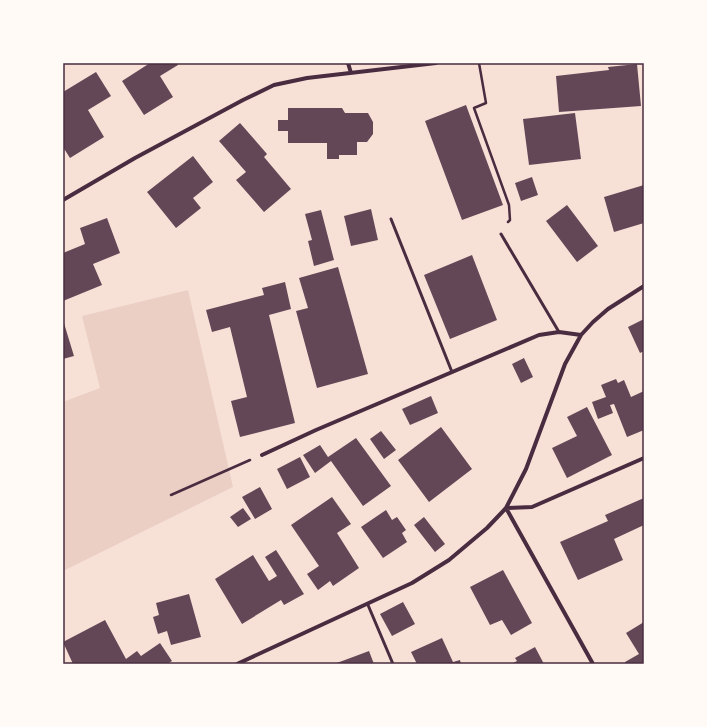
<svg xmlns="http://www.w3.org/2000/svg" width="707" height="727" viewBox="0 0 707 727" font-family="Inter,sans-serif">
  <rect width="100%" height="100%" fill="#f7e1d7"/>
  <!-- green -->
  <path fill="#ebcfc5" d="M 188,290 L 233,487 L 63,571 L 63,402 L 100,388 L 82,316 Z"/>
  <!-- building -->
  <path fill="#644757" d="M 150,63 L 177,63 L 178,65 L 160,76 L 173,97 L 144,115 L 122,81 Z
    M 637,64 L 641,106 L 559,112 L 556,76 L 609,70 L 608,67 Z
    M 96,72 L 111,96 L 88,110 L 104,137 L 70,158 L 63,147 L 63,92 Z
    M 466,105 L 503,205 L 462,220 L 425,121 Z
    M 288,108 L 342,108 L 345,113 L 368,113 L 373,122 L 373,134 L 367,142 L 357,142 L 357,155 L 339,155 L 339,159 L 327,159 L 327,143 L 288,143 L 288,131 L 278,131 L 278,120 L 288,120 Z
    M 575,113 L 581,159 L 529,165 L 523,119 Z
    M 240,123 L 267,154 L 264,157 L 291,189 L 264,212 L 236,180 L 246,172 L 219,141 Z
    M 193,156 L 213,182 L 193,198 L 201,208 L 176,228 L 147,192 Z
    M 532,177 L 538,195 L 521,201 L 515,183 Z
    M 644,185 L 644,223 L 614,232 L 604,197 Z
    M 567,205 L 598,246 L 577,262 L 546,221 Z
    M 371,209 L 378,240 L 351,246 L 344,216 Z
    M 321,210 L 334,260 L 314,266 L 308,241 L 312,240 L 305,214 Z
    M 107,218 L 120,253 L 93,264 L 102,285 L 63,301 L 63,253 L 85,244 L 80,228 Z
    M 472,255 L 497,320 L 450,339 L 424,275 Z
    M 338,267 L 368,374 L 317,388 L 296,311 L 308,308 L 299,278 Z
    M 285,282 L 291,309 L 269,315 L 295,423 L 240,437 L 231,401 L 247,397 L 230,327 L 212,332 L 206,310 L 264,295 L 262,288 Z
    M 644,319 L 644,351 L 640,353 L 628,327 Z
    M 63,320 L 74,356 L 63,359 Z
    M 524,358 L 533,377 L 521,383 L 512,364 Z
    M 616,379 L 618,383 L 624,380 L 631,397 L 644,391 L 644,430 L 627,437 L 614,404 L 610,405 L 613,413 L 598,419 L 592,402 L 606,397 L 601,385 Z
    M 431,396 L 438,413 L 410,425 L 402,409 Z
    M 587,407 L 612,455 L 567,478 L 552,448 L 577,436 L 567,417 Z
    M 441,427 L 472,469 L 429,502 L 398,460 Z
    M 381,431 L 396,450 L 384,459 L 370,439 Z
    M 356,438 L 391,486 L 363,506 L 331,461 L 315,473 L 303,455 L 320,445 L 328,457 Z
    M 300,457 L 310,477 L 287,489 L 277,469 Z
    M 260,487 L 272,509 L 255,519 L 242,497 Z
    M 332,497 L 351,524 L 337,533 L 359,568 L 333,586 L 330,581 L 318,590 L 307,574 L 319,566 L 291,525 Z
    M 644,498 L 644,525 L 614,539 L 623,560 L 578,580 L 560,542 L 608,521 L 605,515 Z
    M 243,508 L 251,519 L 238,527 L 230,517 Z
    M 386,510 L 392,520 L 397,517 L 406,530 L 402,533 L 407,542 L 383,558 L 361,527 Z
    M 424,517 L 445,544 L 435,552 L 414,525 Z
    M 276,550 L 304,594 L 284,605 L 281,600 L 242,624 L 215,579 L 253,555 L 269,581 L 277,576 L 265,557 Z
    M 503,570 L 532,623 L 511,635 L 502,620 L 490,625 L 470,587 Z
    M 189,594 L 201,637 L 171,645 L 167,631 L 158,634 L 153,617 L 159,615 L 156,603 Z
    M 403,602 L 415,624 L 392,636 L 380,614 Z
    M 105,620 L 126,659 L 137,651 L 141,656 L 160,643 L 172,661 L 167,664 L 73,664 L 63,642 Z
    M 644,622 L 644,664 L 625,664 L 625,662 L 639,654 L 626,633 Z
    M 442,638 L 453,662 L 460,660 L 461,664 L 417,664 L 411,652 Z
    M 535,647 L 544,664 L 511,664 L 517,661 L 515,658 Z
    M 369,651 L 374,664 L 334,664 L 353,657 Z"/>
  <g fill="none" stroke-linecap="round" stroke-linejoin="round">
    <!-- path -->
    <path stroke="#4a2c40" stroke-width="2.5" d="M 479,63 L 486,103 L 474,108 L 509,205 L 510,220 L 508,222
      M 171,495 L 250,460"/>
    <!-- service -->
    <path stroke="#4a2c40" stroke-width="3" d="M 391,219 L 452,372
      M 501,234 L 559,332
      M 368,605 L 393,664"/>
    <!-- minor -->
    <path stroke="#4a2c40" stroke-width="4" d="M 348,63 L 351,73
      M 63,200 L 135,158 L 243,100 L 274,85 L 307,78 L 436,63
      M 262,455 L 316,430 L 539,335 L 559,332 L 581,335
      M 237,664 L 412,583 L 449,560 L 487,528 L 506,508 L 526,469 L 565,364 L 581,335 L 593,322 L 608,309 L 644,286
      M 593,664 L 506,508 L 532,507 L 644,458"/>
  </g>
  <!-- border -->
  <rect width="707" height="727" fill="none" stroke="#fffaf5" stroke-width="128"/>
  <rect x="64" y="64" width="579" height="599" fill="none" stroke="#4a2c40" stroke-width="1.5"/>
</svg>
